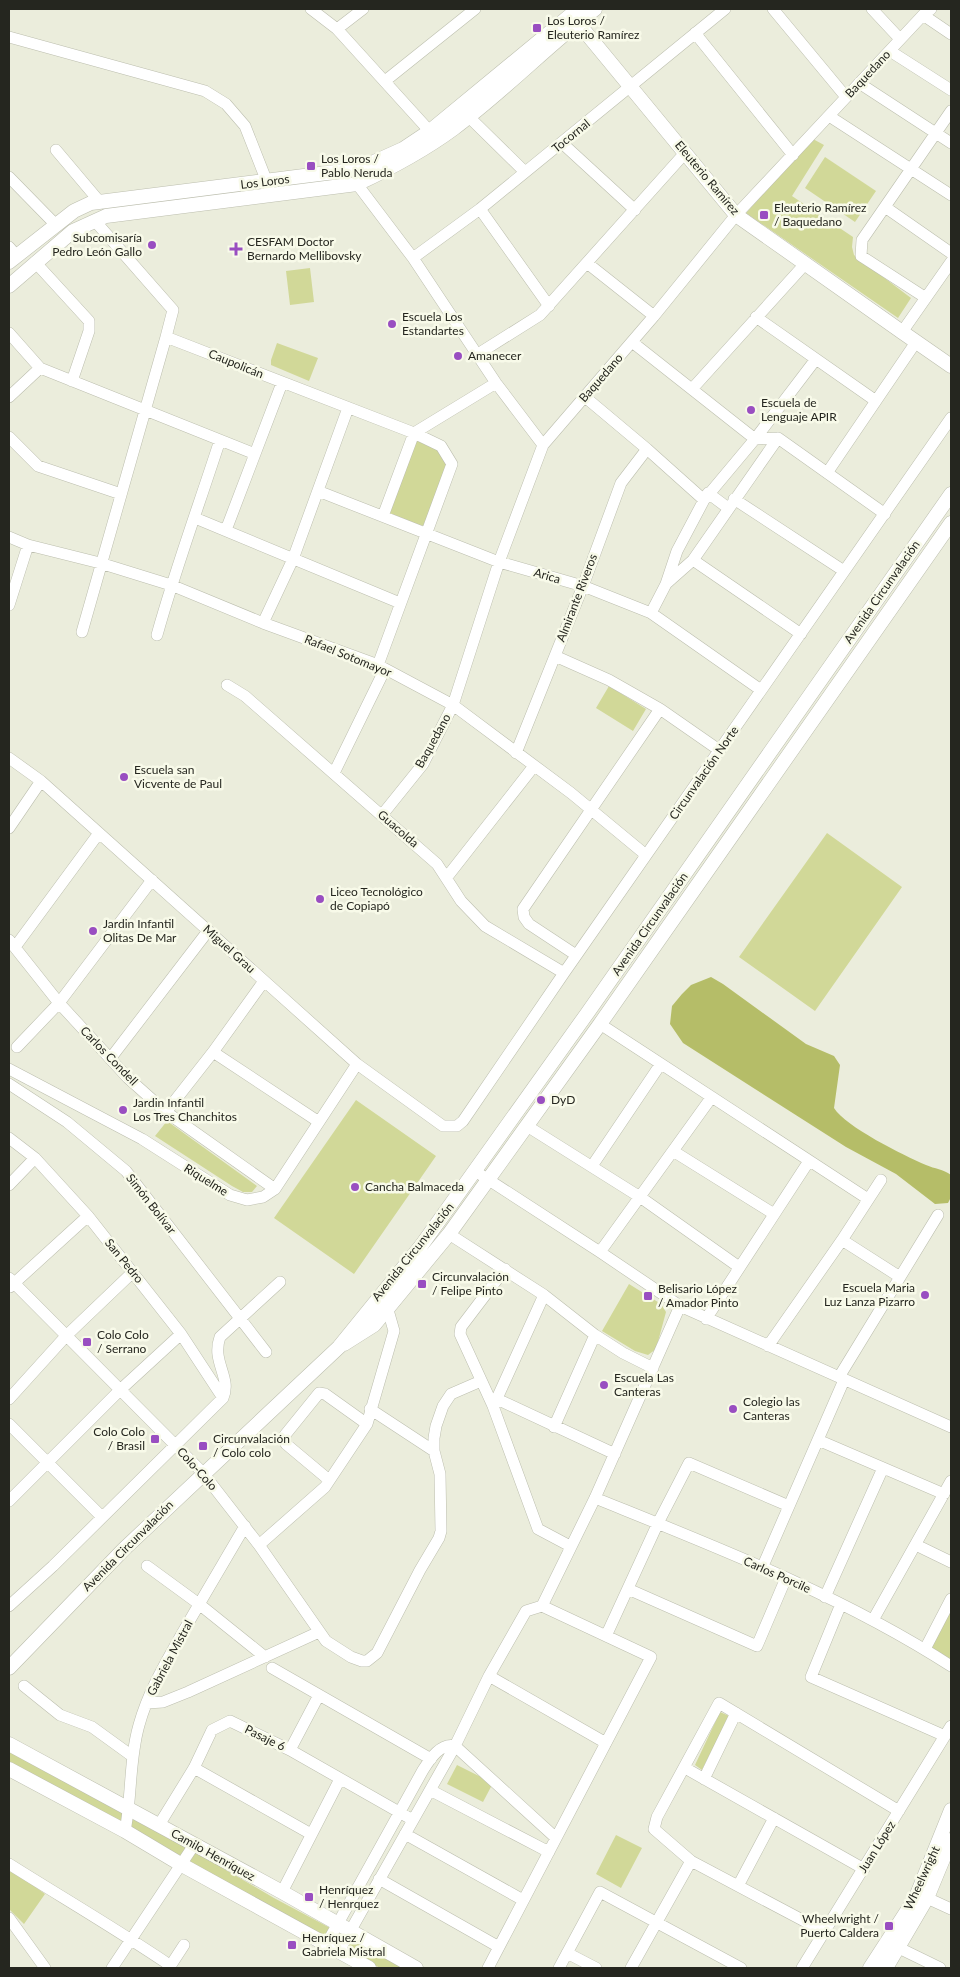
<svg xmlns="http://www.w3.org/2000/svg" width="960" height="1977" viewBox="0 0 960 1977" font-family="Lato,sans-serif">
  <rect width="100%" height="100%" fill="#ebeddc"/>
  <!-- green -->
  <path fill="#d1d898" d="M 813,139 L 824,145 L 792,196 L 853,237 L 852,247 L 854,255 L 911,298 L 898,318 L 746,213 Z
    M 825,157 L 876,191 L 855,222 L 805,188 Z
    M 310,268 L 314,302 L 290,305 L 286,271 Z
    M 277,343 L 318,358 L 309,381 L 271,365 L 271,360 Z
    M 415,440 L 439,449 L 447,464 L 425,524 L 422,526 L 387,512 Z
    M 609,686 L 646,709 L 633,731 L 596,708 Z
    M 827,833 L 902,887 L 815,1011 L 739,957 Z
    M 356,1100 L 436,1156 L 354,1274 L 274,1218 Z
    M 167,1121 L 257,1186 L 252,1192 L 243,1192 L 232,1186 L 155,1136 Z
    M 629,1284 L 661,1304 L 666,1312 L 656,1349 L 648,1355 L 635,1351 L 602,1331 Z
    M 951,1603 L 951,1661 L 927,1647 Z
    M 720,1712 L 729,1716 L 702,1770 L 695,1765 Z
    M 9,1747 L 126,1811 L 123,1828 L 9,1767 Z
    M 457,1765 L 493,1783 L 483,1802 L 447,1784 Z
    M 133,1816 L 274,1898 L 405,1968 L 380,1968 L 130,1830 Z
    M 616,1835 L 642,1848 L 621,1888 L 596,1874 Z
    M 9,1867 L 45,1894 L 24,1924 L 9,1909 Z"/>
  <!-- forest -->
  <path fill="#b5bd68" d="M 711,977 L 723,984 L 806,1044 L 834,1056 L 840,1065 L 834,1108 C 846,1127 903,1155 926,1165 C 935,1169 943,1169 951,1175 L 951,1197 L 948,1203 L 935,1204 L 896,1174 L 846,1147 L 683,1043 L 670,1024 L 672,1006 L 682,994 L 691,985 Z"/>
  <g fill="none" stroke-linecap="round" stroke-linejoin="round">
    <defs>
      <path id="minor" d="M 311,9 L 337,29 L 435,137
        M 773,9 L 846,97
        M 872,9 L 900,39
        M 923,15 L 951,34
        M 337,29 L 363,9
        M 695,33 L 793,155
        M 9,37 L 205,91 L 226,104 L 245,126 L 269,187
        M 890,51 L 951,90
        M 385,81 L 475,9
        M 859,83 L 951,143
        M 829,116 L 951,195
        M 469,117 L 525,172
        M 562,143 L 635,210
        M 56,150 L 99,201
        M 9,177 L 56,225
        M 357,184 L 413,258 L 496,383 L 543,445
        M 885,207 L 951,253
        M 480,209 L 549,306
        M 95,221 L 173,310 L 166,337 L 414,433 L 441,446 L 452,464 L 378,665
        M 9,247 L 16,255
        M 413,258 L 480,209 L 725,9
        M 35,262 L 89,321 L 89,331 L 72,381
        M 587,263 L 654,316
        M 926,298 L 861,256 L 862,240 L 951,111
        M 756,317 L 876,401
        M 902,332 L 951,262
        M 9,333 L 40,368 L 255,454
        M 632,342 L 755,439 L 778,438
        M 478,354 L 540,315 L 685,153
        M 692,389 L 805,264
        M 9,397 L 40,368
        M 585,397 L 647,449 L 704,500
        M 9,437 L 38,466 L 121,494
        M 778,438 L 885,514
        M 827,473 L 916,342
        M 318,491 L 499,562 L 583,586 L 651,613 L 761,690
        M 708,493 L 728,508
        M 734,499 L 844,571
        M 383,516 L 414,433 L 496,383
        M 195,518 L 400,603
        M 226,530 L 282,383
        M 9,537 L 28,545 L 100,563 L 171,585 L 263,623 L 378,665 L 453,705 L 571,793 L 646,855
        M 693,560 L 801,634
        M 667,583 L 693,560 L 778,438
        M 9,605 L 28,545
        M 651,613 L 666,584 L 677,551 L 704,500 L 755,439 L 816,359
        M 263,623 L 293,559 L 348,408
        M 82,632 L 166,337
        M 157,635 C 175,570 199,505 220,440
        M 555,656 L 609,680 L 660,709 L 719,750
        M 227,685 L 245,696 L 437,864 L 461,901 L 485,926 L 564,973
        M 516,753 L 583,586 L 621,483 L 647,449
        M 9,758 L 41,781 L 357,1064 L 443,1126 L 457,1126 L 463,1121 L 564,973 L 951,418
        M 334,773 L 385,669
        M 382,815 L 423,764 L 453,705 L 499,562 L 543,445 L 654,316 L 736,215 L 923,15 L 931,9
        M 9,828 L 41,781
        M 447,877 L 534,766
        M 9,940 L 59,1003 L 128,1078 L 166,1112 L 275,1189
        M 15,947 L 99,833
        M 576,955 L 529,924 L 524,917 L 523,909 L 660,709
        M 600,1024 L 868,1199
        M 17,1047 L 59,1003 L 152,880
        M 213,1052 L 319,1122
        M 110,1059 L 208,931
        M 9,1069 L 142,1139 L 230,1195 L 247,1200 L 263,1197 L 275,1189 L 357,1064
        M 9,1084 L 67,1122 L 126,1171 L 266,1352
        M 166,1112 L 213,1052 L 264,981
        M 527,1126 L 640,1197 L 739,1267
        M 9,1138 L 35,1158 L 88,1216 L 181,1334 L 223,1398
        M 673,1151 L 774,1214
        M 592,1166 L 660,1065
        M 475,1171 L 600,1252 L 680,1306 L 951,1427
        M 9,1185 L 35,1158
        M 449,1234 L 544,1295 L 595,1335 L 623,1353 L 653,1368
        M 842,1240 L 900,1277
        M 600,1252 L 711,1098
        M 505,1269 L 461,1327 L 460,1334 L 493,1406 L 538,1529 L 570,1546
        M 9,1278 L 203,1473 L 259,1545 L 326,1641 L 351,1657 L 362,1661 L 367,1661 L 377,1653 L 420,1570 L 439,1538 L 441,1531 L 440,1474 L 434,1451 L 434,1438 L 436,1426 L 443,1406 L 451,1394 L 481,1381
        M 10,1287 L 88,1216
        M 706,1319 L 809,1161
        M 768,1346 L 842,1240 L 881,1180
        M 839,1377 L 938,1215
        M 9,1399 L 66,1336 L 133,1272
        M 497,1399 L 615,1454
        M 494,1405 L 544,1295
        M 370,1409 L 434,1451
        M 9,1424 L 102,1517
        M 554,1427 L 595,1335
        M 818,1440 L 944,1494
        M 329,1480 L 286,1444 L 285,1435 L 319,1393 L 325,1394 L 367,1424
        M 595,1498 C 716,1547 841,1595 951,1666
        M 9,1501 L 120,1390 L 181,1334
        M 259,1545 L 325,1487 L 367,1424 L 394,1331 L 388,1310
        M 916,1545 L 951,1562
        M 147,1566 L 199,1604 L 265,1657
        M 762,1568 L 844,1380
        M 628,1589 L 757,1646 L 786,1578
        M 825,1597 L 883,1468
        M 841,1604 L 811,1677 L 945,1736
        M 9,1606 L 53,1566 L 223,1398 C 232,1377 211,1362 220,1337 L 280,1282
        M 873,1620 L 951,1481
        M 606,1636 L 658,1523 L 689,1463 L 789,1506
        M 925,1649 L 951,1599
        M 272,1668 L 431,1759
        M 489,1676 L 606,1743
        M 24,1686 L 60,1715 L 92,1727 L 132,1756
        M 147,1703 L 163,1702 L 188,1692 L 319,1632
        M 455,1746 L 556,1838
        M 290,1750 L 319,1695
        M 194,1768 L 311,1834
        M 685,1768 L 864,1869
        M 704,1779 L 736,1713
        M 430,1790 L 549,1852
        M 159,1825 L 194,1768 L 212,1730 L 230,1721 L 290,1750 L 413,1820
        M 125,1831 C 132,1796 129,1760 139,1725 C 148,1692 166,1662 183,1632 C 203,1597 224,1562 245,1526
        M 405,1834 L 523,1900
        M 9,1864 C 63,1898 118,1930 171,1966
        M 379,1879 L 499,1947
        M 738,1886 L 774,1818
        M 282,1892 L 340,1779
        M 927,1898 L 951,1909
        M 9,1918 L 45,1968
        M 825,1932 L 691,1861 L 654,1829 L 657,1817 L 719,1703 L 899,1811
        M 326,1945 L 423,1770 C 430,1759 441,1742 455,1746
        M 899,1948 L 940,1968
        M 339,1951 L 455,1746 L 489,1676 L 526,1611 L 542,1606 L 595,1498 L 680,1306
        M 567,1953 L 596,1968
        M 112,1968 L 194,1845
        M 169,1968 L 184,1945
        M 488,1968 L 651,1657 L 542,1606
        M 559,1968 L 600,1892 L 741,1968
        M 631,1968 L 691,1861
        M 802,1968 L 951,1726"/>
      <path id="major" d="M 573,17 L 736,215 L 902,332 L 951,366
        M 9,262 L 74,211 L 91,203 L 343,171 L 374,162 L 403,149 L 430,131 L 578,9
        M 9,286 L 73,231 L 106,216 L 357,184 C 391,168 423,151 453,129 C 503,92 546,47 595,9
        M 344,1344 L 374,1325 L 449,1234 L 600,1024 L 951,523
        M 9,1668 L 124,1549 L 339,1347 L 421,1246 L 586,1015 L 951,494
        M 9,1744 L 282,1892 L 416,1968
        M 9,1769 L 125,1831 L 182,1865 L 369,1968
        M 870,1968 L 916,1897 L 951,1810
        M 886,1968 L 927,1898 L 951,1840"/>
    </defs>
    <!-- minor casing -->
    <use href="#minor" stroke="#bcbeae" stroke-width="12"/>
    <!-- major casing -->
    <use href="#major" stroke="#bcbeae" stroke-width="15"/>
    <!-- minor -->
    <use href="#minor" stroke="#fff" stroke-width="11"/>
    <!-- major -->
    <use href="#major" stroke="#fff" stroke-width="14"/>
  </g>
  <!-- markers -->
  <g fill="#994ec1" stroke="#f8fae9" stroke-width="2">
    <rect x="532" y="23" width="10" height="10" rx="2.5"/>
    <rect x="306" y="161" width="10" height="10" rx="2.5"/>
    <rect x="759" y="210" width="10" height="10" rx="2.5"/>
    <circle cx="152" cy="245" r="5"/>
    <path d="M233.5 241.5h5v5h5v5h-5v5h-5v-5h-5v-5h5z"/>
    <circle cx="392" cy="324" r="5"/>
    <circle cx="458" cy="356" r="5"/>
    <circle cx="751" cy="410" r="5"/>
    <circle cx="124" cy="777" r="5"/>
    <circle cx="320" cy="899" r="5"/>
    <circle cx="93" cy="931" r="5"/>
    <circle cx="541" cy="1100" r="5"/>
    <circle cx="123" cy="1110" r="5"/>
    <circle cx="355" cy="1187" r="5"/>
    <rect x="417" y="1279" width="10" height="10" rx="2.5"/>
    <circle cx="925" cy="1295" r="5"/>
    <rect x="643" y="1291" width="10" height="10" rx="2.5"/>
    <rect x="82" y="1337" width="10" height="10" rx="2.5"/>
    <circle cx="604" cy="1385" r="5"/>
    <circle cx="733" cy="1409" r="5"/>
    <rect x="150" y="1434" width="10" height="10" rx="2.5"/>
    <rect x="198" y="1441" width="10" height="10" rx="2.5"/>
    <rect x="304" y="1892" width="10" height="10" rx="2.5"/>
    <rect x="884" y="1921" width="10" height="10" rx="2.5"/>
    <rect x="287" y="1940" width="10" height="10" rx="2.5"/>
  </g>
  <g text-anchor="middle" stroke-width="5" stroke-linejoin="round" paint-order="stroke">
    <!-- poi labels -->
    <g font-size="12" fill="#25261f" stroke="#f8fae9" text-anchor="start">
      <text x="547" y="25">Los Loros /<tspan x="547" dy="14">Eleuterio Ramírez</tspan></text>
      <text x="321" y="163">Los Loros /<tspan x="321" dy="14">Pablo Neruda</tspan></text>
      <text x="774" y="212">Eleuterio Ramírez<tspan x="774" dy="14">/ Baquedano</tspan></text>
      <text x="142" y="242" text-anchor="end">Subcomisaría<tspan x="142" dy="14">Pedro León Gallo</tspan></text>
      <text x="247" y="246">CESFAM Doctor<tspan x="247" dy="14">Bernardo Mellibovsky</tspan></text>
      <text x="402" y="321">Escuela Los<tspan x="402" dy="14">Estandartes</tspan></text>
      <text x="468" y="360">Amanecer</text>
      <text x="761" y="407">Escuela de<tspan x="761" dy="14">Lenguaje APIR</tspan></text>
      <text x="134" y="774">Escuela san<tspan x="134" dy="14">Vicvente de Paul</tspan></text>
      <text x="330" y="896">Liceo Tecnológico<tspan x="330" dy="14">de Copiapó</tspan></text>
      <text x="103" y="928">Jardin Infantil<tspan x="103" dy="14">Olitas De Mar</tspan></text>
      <text x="551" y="1104">DyD</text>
      <text x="133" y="1107">Jardin Infantil<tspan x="133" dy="14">Los Tres Chanchitos</tspan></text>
      <text x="365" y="1191">Cancha Balmaceda</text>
      <text x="432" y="1281">Circunvalación<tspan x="432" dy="14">/ Felipe Pinto</tspan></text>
      <text x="915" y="1292" text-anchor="end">Escuela Maria<tspan x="915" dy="14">Luz Lanza Pizarro</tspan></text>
      <text x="658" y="1293">Belisario López<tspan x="658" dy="14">/ Amador Pinto</tspan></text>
      <text x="97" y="1339">Colo Colo<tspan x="97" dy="14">/ Serrano</tspan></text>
      <text x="614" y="1382">Escuela Las<tspan x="614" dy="14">Canteras</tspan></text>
      <text x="743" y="1406">Colegio las<tspan x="743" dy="14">Canteras</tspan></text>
      <text x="145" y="1436" text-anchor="end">Colo Colo<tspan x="145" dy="14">/ Brasil</tspan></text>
      <text x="213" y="1443">Circunvalación<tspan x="213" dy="14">/ Colo colo</tspan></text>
      <text x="319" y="1894">Henríquez<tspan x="319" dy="14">/ Henrquez</tspan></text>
      <text x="879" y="1923" text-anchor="end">Wheelwright /<tspan x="879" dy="14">Puerto Caldera</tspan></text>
      <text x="302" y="1942">Henríquez /<tspan x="302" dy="14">Gabriela Mistral</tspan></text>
    </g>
    <!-- street labels -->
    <g font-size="12" fill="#25261f" stroke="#f8fae9">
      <text transform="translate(868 74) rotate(-47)" y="4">Baquedano</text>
      <text transform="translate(571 136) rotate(-39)" y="4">Tocornal</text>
      <text transform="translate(707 178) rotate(50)" y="4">Eleuterio Ramírez</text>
      <text transform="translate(265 182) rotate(-7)" y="4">Los Loros</text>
      <text transform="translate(236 364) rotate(22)" y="4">Caupolicán</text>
      <text transform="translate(601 378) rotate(-49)" y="4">Baquedano</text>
      <text transform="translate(547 576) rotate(16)" y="4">Arica</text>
      <text transform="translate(882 592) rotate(-55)" y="4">Avenida Circunvalación</text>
      <text transform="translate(577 598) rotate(-69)" y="4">Almirante Riveros</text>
      <text transform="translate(348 656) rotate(22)" y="4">Rafael Sotomayor</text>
      <text transform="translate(433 741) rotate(-61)" y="4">Baquedano</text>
      <text transform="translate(704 773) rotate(-55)" y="4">Circunvalación Norte</text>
      <text transform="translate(398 829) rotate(41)" y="4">Guacolda</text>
      <text transform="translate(650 924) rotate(-55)" y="4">Avenida Circunvalación</text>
      <text transform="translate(229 949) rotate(42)" y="4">Miguel Grau</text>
      <text transform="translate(109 1056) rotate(46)" y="4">Carlos Condell</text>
      <text transform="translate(206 1180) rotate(32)" y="4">Riquelme</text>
      <text transform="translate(151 1204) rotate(52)" y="4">Simón Bolívar</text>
      <text transform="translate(413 1252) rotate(-51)" y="4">Avenida Circunvalación</text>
      <text transform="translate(124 1261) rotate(51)" y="4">San Pedro</text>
      <text transform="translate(197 1469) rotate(48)" y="4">Colo-Colo</text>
      <text transform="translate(128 1546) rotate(-45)" y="4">Avenida Circunvalación</text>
      <text transform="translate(777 1575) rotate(24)" y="4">Carlos Porcile</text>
      <text transform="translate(170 1658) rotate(-62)" y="4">Gabriela Mistral</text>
      <text transform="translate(265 1738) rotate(26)" y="4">Pasaje 6</text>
      <text transform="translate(877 1847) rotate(-58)" y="4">Juan López</text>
      <text transform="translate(213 1855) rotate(29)" y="4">Camilo Henríquez</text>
      <text transform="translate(922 1878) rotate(-65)" y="4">Wheelwright</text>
    </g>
  </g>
  <!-- border -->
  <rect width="960" height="1977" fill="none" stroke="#25261f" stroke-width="20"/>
</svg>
